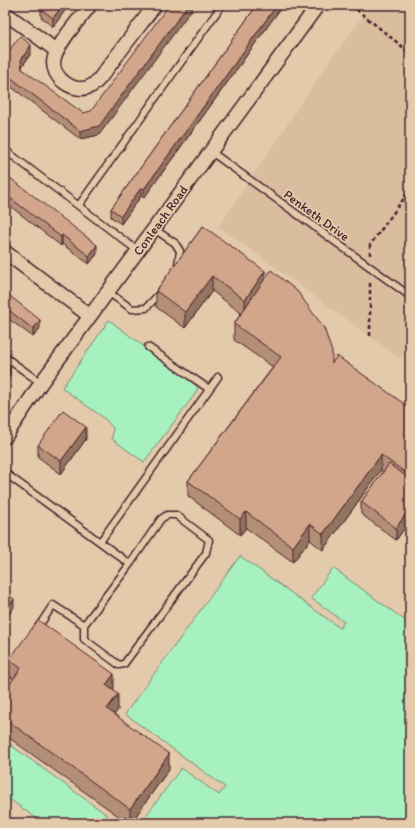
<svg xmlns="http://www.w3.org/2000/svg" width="415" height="828" viewBox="0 0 415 828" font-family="Itim,sans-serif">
  <rect width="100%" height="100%" fill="#e2caaa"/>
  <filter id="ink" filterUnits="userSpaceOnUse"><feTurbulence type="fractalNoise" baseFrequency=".025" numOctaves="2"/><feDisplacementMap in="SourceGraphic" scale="8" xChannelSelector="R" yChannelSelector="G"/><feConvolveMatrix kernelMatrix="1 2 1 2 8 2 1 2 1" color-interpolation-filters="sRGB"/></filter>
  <g filter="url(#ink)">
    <!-- built -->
    <path fill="#dabc9f" d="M 371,5 L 410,5 L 410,356 L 406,354 L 400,358 L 219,227 L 331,59 Z"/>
    <!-- green -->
    <path fill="#a7f1c0" stroke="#788876" d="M 109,320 L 198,387 L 195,394 L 144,462 L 112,439 L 113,428 L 104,418 L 62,388 Z
      M 240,556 L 340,628 L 344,622 L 311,598 L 333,568 L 410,624 L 410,823 L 141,823 L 181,768 L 219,795 L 225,787 L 125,714 Z
      M 5,741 L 118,823 L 43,823 L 5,796 Z"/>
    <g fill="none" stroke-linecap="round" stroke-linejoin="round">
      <defs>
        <path id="service" d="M 5,150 L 138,251
          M 210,151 L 410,296
          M 79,205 L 222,5
          M 154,229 L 175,243 L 180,251 L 178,265
          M 108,292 L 132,309 L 146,308 L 160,293
          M 148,347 L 209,389
          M 5,357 L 41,383
          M 5,473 L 100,542 L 218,377
          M 100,542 L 130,564 L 161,519 L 167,515 L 176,515 L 209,540 L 206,553 L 124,664 L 119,665 L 84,639 L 84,625 L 130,564
          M 37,629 L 53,605 L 84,625
          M 5,675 L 14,663"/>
        <path id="minor" d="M 90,5 C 80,19 58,42 54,59 C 50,77 74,95 91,86 C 94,85 97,81 100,78 L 155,5
          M 5,13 L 57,51
          M 5,252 L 90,316
          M 5,437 L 41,383 L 318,5"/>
      </defs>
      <!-- service casing -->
      <use href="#service" stroke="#4a1f2b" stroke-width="9"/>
      <!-- minor casing -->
      <use href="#minor" stroke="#4a1f2b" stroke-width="16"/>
      <!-- path -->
      <path stroke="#4a1f2b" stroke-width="2.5" stroke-dasharray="4 3" stroke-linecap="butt" d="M 351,5 L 410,53
        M 370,255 L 370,245 L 410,190
        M 370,336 L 370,280"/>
      <!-- service -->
      <use href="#service" stroke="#e2caaa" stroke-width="6"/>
      <!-- minor -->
      <use href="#minor" stroke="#e2caaa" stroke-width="13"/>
    </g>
    <!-- wall -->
    <path fill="#b48f78" stroke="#4a1f2b" d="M 44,5 L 69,5 L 53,27 L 41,17 L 41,9 Z
      M 257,5 L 283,5 L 144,198 L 141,196 L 121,224 L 111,217 L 111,209 Z
      M 31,53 L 22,67 L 22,69 L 99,135 L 80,139 L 10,86 L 5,65 L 5,56 Z
      M 5,174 L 97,254 L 89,264 L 62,244 L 61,246 L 5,202 Z
      M 203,226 L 265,278 L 332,363 L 410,408 L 410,521 L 396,540 L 361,514 L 361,502 L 383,472 L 381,470 L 323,550 L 310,540 L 293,562 L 246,528 L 240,535 L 188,496 L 188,481 L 273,367 L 234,340 L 234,324 L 241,313 L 212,291 L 185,328 L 156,307 L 156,291 Z
      M 5,292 L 40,328 L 33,337 L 6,317 Z
      M 86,439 L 61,474 L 38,457 L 38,445 Z
      M 410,535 L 410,551 L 408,550 L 408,537 Z
      M 9,660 L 114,690 L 113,691 L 118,710 L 114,714 L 169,769 L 131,823 L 128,823 L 5,735 L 5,691 L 14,679 L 9,676 Z"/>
    <!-- shaded-wall -->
    <path fill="#927461" stroke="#4a1f2b" d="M 63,5 L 69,5 L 53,27 L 53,18 Z
      M 188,5 L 195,5 L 99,135 L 80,139 L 80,131 Z
      M 277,5 L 283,5 L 144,198 L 144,189 Z
      M 31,45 L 31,53 L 21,68 L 21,60 Z
      M 141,188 L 141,196 L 121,224 L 121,216 Z
      M 62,235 L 62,244 L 61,246 L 61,237 Z
      M 97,245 L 97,254 L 89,264 L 89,256 Z
      M 265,271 L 265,287 L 245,315 L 245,300 Z
      M 212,276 L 212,291 L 185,328 L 185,312 Z
      M 6,308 L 6,317 L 5,318 L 5,309 Z
      M 40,320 L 40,328 L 33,337 L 33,329 Z
      M 10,366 L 10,375 L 5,382 L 5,373 Z
      M 86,427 L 86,439 L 61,474 L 61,461 Z
      M 410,447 L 410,463 L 406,453 Z
      M 381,455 L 381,470 L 323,550 L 323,534 Z
      M 410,508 L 410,521 L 396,540 L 396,528 Z
      M 246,512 L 246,528 L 240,535 L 240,519 Z
      M 310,524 L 310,540 L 293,562 L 293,547 Z
      M 14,599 L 14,607 L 5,621 L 5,612 Z
      M 114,674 L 114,690 L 106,701 L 106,685 Z
      M 118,694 L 118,710 L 107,724 L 107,709 Z
      M 169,754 L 169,769 L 131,823 L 130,823 L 130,809 Z"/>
    <!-- building -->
    <path fill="#d1a68b" stroke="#4a1f2b" d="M 44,5 L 63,5 L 53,18 L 41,9 Z
      M 169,5 L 188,5 L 99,126 L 80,131 L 10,77 L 5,56 L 20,36 L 31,45 L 21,60 L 22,69 L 83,113 L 91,111 Z
      M 257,5 L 277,5 L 144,189 L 141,188 L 121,216 L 111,209 Z
      M 5,174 L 97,245 L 89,256 L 62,235 L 61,237 L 5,194 Z
      M 203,226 L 265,271 L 245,300 L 212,276 L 185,312 L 156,291 Z
      M 271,270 L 297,291 L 324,328 L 332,352 L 332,363 L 337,356 L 410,408 L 410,447 L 406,453 L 410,456 L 410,476 L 381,455 L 323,534 L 310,524 L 293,547 L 246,512 L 240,519 L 188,481 L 281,357 L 234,324 Z
      M 5,292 L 40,320 L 33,329 L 6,308 L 5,309 Z
      M 5,362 L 10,366 L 5,373 Z
      M 63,410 L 86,427 L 61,461 L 38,445 Z
      M 389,464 L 410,479 L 410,508 L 396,528 L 361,502 Z
      M 5,593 L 14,599 L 5,612 Z
      M 38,620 L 114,674 L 106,685 L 118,694 L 107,709 L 169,754 L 130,809 L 5,719 L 5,691 L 21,668 L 9,660 Z"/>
  </g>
  <g text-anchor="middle" stroke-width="3.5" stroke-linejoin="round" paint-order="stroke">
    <!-- street labels -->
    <g font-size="13" fill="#4a1f2b" stroke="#e2caaa">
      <text transform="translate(317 215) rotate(36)" y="5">Penketh Drive</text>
      <text transform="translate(160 220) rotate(-54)" y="5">Conleach Road</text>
    </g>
  </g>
  <!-- margin -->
  <rect width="415" height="828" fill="none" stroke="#e2caaa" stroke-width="20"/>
  <rect x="10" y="10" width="395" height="808" fill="none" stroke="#4a1f2b" stroke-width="1.5" filter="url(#ink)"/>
</svg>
